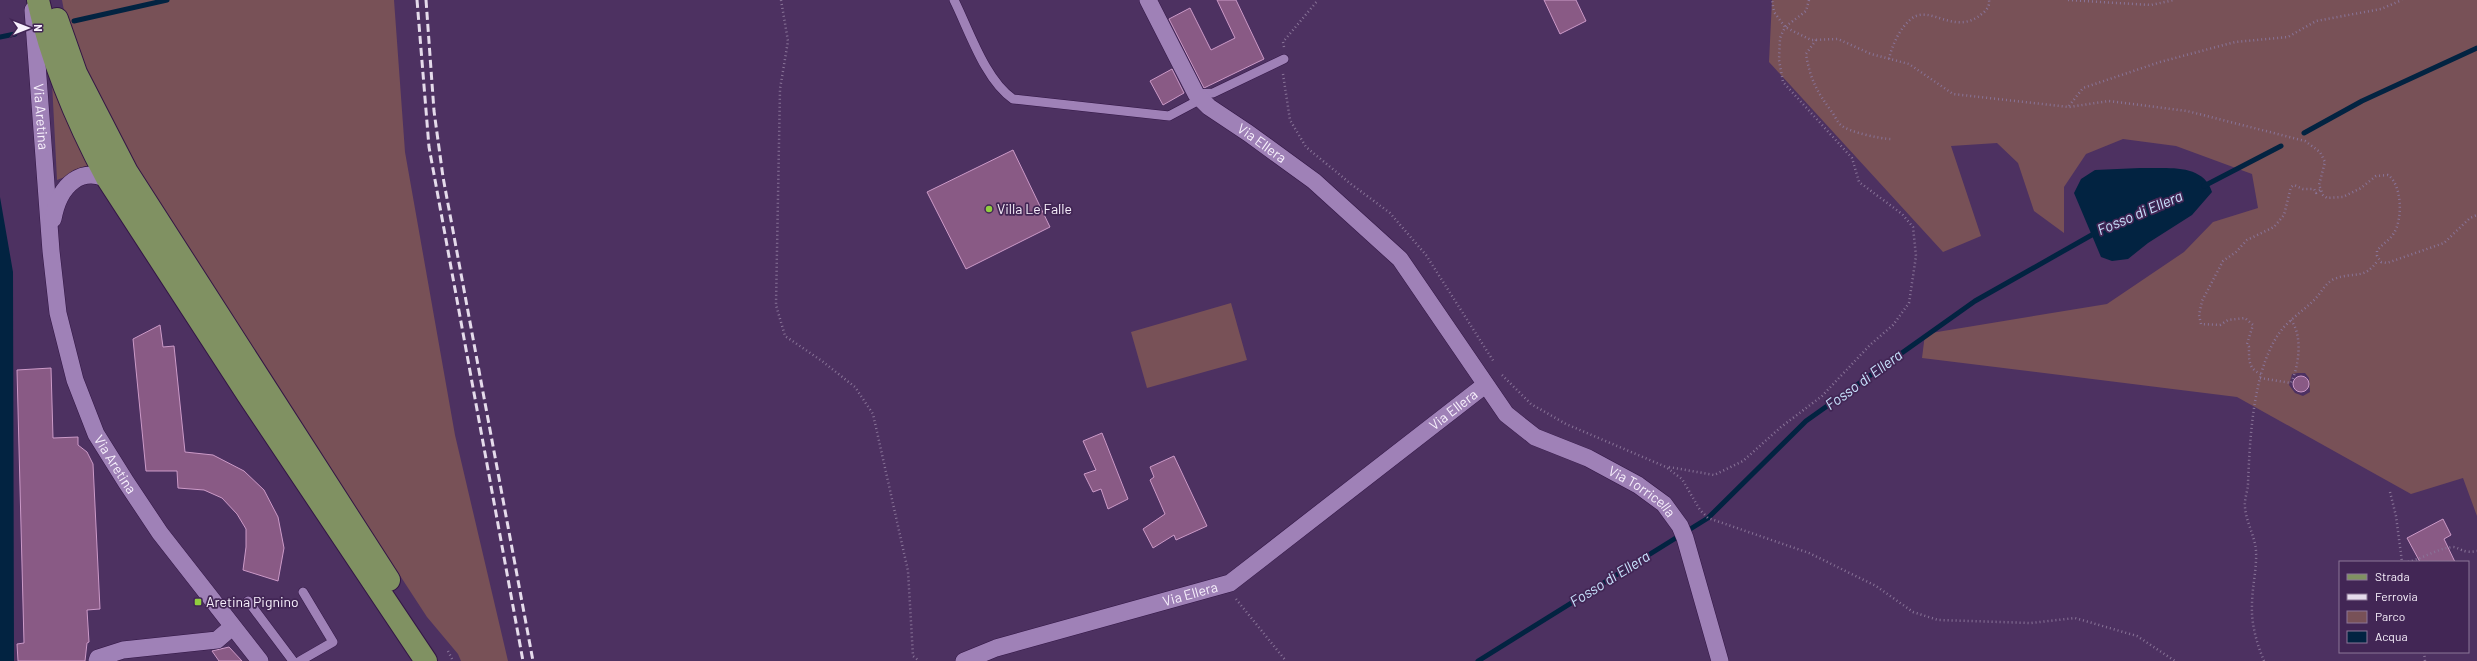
<svg xmlns="http://www.w3.org/2000/svg" width="2477" height="661" viewBox="0 0 2477 661" font-family="Barlow,sans-serif">
  <rect width="100%" height="100%" fill="#4d3161"/>
  <!-- green -->
  <path fill="#785157" fill-rule="evenodd" d="M 62,0 L 394,0 L 405,152 L 455,435 L 508,661 L 461,661 L 458,654 L 427,617 L 155,200 L 91,88 L 65,16 Z
    M 1772,0 L 2477,0 L 2477,516 L 2463,478 L 2411,494 L 2237,397 L 1922,358 L 1925,334 L 2107,304 L 2184,252 L 2213,222 L 2258,208 L 2252,174 L 2176,146 L 2123,139 L 2086,154 L 2064,187 L 2064,233 L 2034,211 L 2018,163 L 1997,143 L 1951,146 L 1981,236 L 1943,252 L 1769,62 ZM 2298,373 L 2305,373 L 2309,378 L 2310,392 L 2303,396 L 2295,393 L 2289,385 L 2292,374 Z
    M 52,82 L 91,167 L 57,180 Z
    M 1231,303 L 1247,360 L 1147,388 L 1131,332 Z"/>
  <!-- water -->
  <path fill="#022341" d="M 2140,168 C 2164,169 2203,162 2212,192 L 2192,215 L 2148,243 L 2128,259 L 2112,261 L 2101,257 L 2074,193 L 2081,179 L 2095,170 Z
    M 0,197 L 13,272 L 14,661 L 0,661 Z"/>
  <g fill="none" stroke-linecap="round" stroke-linejoin="round">
    <!-- stream -->
    <path stroke="#022341" stroke-width="5" d="M 74,21 L 167,0
      M 0,37 L 15,34
      M 2304,133 L 2362,101 L 2477,48
      M 2204,186 L 2281,146
      M 1478,661 L 1708,518 L 1806,421 L 1975,301 L 2097,232"/>
  </g>
  <!-- building -->
  <path fill="#895a85" stroke="#cc9ac8" d="M 1217,0 L 1236,0 L 1264,59 L 1204,88 L 1169,19 L 1190,8 L 1211,50 L 1235,38 Z
    M 1544,0 L 1576,0 L 1586,21 L 1560,34 Z
    M 1172,69 L 1184,93 L 1163,105 L 1150,81 Z
    M 1013,150 L 1050,227 L 966,269 L 927,192 Z
    M 160,325 L 163,347 L 174,346 L 185,452 L 213,455 L 244,471 L 264,490 L 278,517 L 284,548 L 278,581 L 243,570 L 246,547 L 246,529 L 237,514 L 222,498 L 204,490 L 178,488 L 177,471 L 146,471 L 133,339 Z
    M 51,368 L 53,438 L 78,437 L 78,445 L 87,452 L 93,464 L 100,609 L 87,610 L 89,642 L 87,643 L 85,661 L 18,661 L 17,644 L 24,643 L 17,370 Z
    M2293 384a8 8 0 1 1 16 0a8 8 0 1 1-16 0Z
    M 1102,433 L 1128,499 L 1108,509 L 1101,489 L 1093,492 L 1084,474 L 1096,470 L 1083,441 Z
    M 1174,456 L 1207,526 L 1176,540 L 1174,535 L 1153,548 L 1143,529 L 1165,514 L 1150,480 L 1154,477 L 1150,467 Z
    M 2443,519 L 2451,535 L 2444,539 L 2455,562 L 2420,562 L 2407,538 Z
    M 229,647 L 242,661 L 219,661 L 212,651 Z"/>
  <g fill="none" stroke-linecap="round" stroke-linejoin="round">
    <defs>
      <path id="lane" d="M 954,0 C 969,30 985,80 1013,99 L 1169,116 L 1201,99
        M 1196,94 L 1213,93 L 1284,59
        M 248,601 L 293,661
        M 300,661 L 333,642 L 303,592"/>
      <g id="street">
        <path id="s1" d="M 1148,0 L 1196,94 L 1209,107 L 1248,133 L 1314,181 L 1400,259 L 1506,414 L 1535,437 L 1588,458 L 1638,485 L 1664,504 L 1680,526 L 1685,538 L 1720,661"/>
        <path id="s2" d="M 33,10 L 51,251 L 58,313 L 75,380 L 96,434 L 126,482 L 160,533 L 260,661"/>
        <path d="M 53,219 C 59,186 81,162 115,183"/>
        <path d="M 97,661 L 98,658 L 123,650 L 217,640 L 232,627"/>
        <path id="s3" d="M 964,661 L 996,648 L 1230,583 L 1485,385"/>
      </g>
      <path id="primary" d="M 38,0 C 52,63 77,122 107,178 L 248,395 L 426,661
        M 57,19 L 76,73 L 127,172 L 389,580"/>
    </defs>
    <!-- lane casing -->
    <use href="#lane" stroke="#321645" stroke-width="10"/>
    <!-- street casing -->
    <use href="#street" stroke="#321645" stroke-width="18"/>
    <!-- primary casing -->
    <use href="#primary" stroke="#321645" stroke-width="24"/>
    <!-- path -->
    <path stroke="#897498" stroke-width="2.5" stroke-dasharray="1 3" stroke-linecap="butt" d="M 781,0 L 788,41 L 780,89 L 776,305 L 785,336 L 822,361 L 855,387 L 873,414 L 908,571 L 913,656 L 919,661
      M 1809,0 L 1806,11 L 1785,27 L 1811,40 L 1838,39 L 1871,54 L 1909,64 L 1953,94 L 2069,107 L 2109,101 L 2187,111 L 2305,141 L 2320,152 L 2325,162 L 2319,185 L 2323,195 L 2327,198 L 2343,197 L 2361,188 L 2376,176 L 2388,175 C 2402,185 2403,218 2394,233 C 2390,240 2382,244 2377,251 L 2377,256 L 2381,262 L 2387,263 L 2444,243 L 2470,218 L 2477,215
      M 2068,0 L 2151,5 L 2174,0
      M 1816,40 L 1806,54 C 1810,79 1817,92 1832,112 C 1835,116 1837,122 1841,125 C 1848,132 1881,139 1891,139
      M 1284,47 L 1283,42 L 1318,0
      M 1889,59 C 1892,45 1900,28 1911,19 C 1931,3 1954,38 1983,13 C 1987,10 1990,5 1989,0
      M 1283,74 L 1290,120 L 1306,147 L 1351,184 L 1390,213 L 1426,255 L 1494,362
      M 2069,106 L 2083,88 L 2160,62 L 2235,42 L 2288,37 L 2316,21 L 2381,9 L 2402,0
      M 2261,374 C 2248,369 2249,359 2249,347 L 2247,344 L 2253,325 L 2245,318 L 2228,320 L 2220,325 L 2201,324 L 2199,315 L 2202,301 L 2223,261 L 2236,252 L 2247,240 L 2274,227 L 2284,215 L 2291,187 L 2294,185 L 2303,189 L 2314,189 L 2316,193 L 2320,190
      M 1502,375 L 1531,404 L 1566,424 L 1666,467 L 1682,479 L 1700,510 L 1708,518 L 1809,553 L 1876,586 L 1913,612 L 1938,620 L 2031,623 L 2075,618 L 2137,636 L 2175,661
      M 2260,378 L 2291,383 C 2299,366 2303,336 2291,320
      M 1669,467 L 1714,475 L 1743,461 L 1781,427 L 1822,396 L 1870,345 L 1893,325 L 1909,303 L 1916,256 L 1913,227 L 1902,214 L 1859,182 L 1852,158 L 1783,82 L 1779,60 L 1780,38 L 1785,27 L 1774,12 L 1772,0
      M 2390,492 L 2396,516 L 2402,562
      M 2408,562 C 2424,558 2436,549 2453,547 C 2459,547 2463,554 2477,551
      M 1236,599 L 1286,661
      M 448,651 L 453,661
      M 2424,652 L 2425,661
      M 2264,661 C 2257,644 2251,624 2252,605 C 2252,587 2257,569 2256,551 C 2255,536 2246,522 2245,507 C 2244,499 2248,491 2248,483 C 2250,437 2253,363 2284,327 C 2293,317 2304,310 2313,301 C 2321,294 2324,284 2334,279 C 2354,271 2364,281 2378,260"/>
    <!-- lane -->
    <use href="#lane" stroke="#9f81b7" stroke-width="9"/>
    <!-- street -->
    <use href="#street" stroke="#9f81b7" stroke-width="17"/>
    <!-- primary -->
    <use href="#primary" stroke="#809162" stroke-width="22"/>
    <!-- rail -->
    <path stroke="#e5dbeb" stroke-width="3" stroke-dasharray="8 4" stroke-linecap="butt" d="M 417,0 L 429,147 L 523,661
      M 426,0 L 434,111 L 443,177 L 533,661"/>
  </g>
  <!-- markers -->
  <g fill="#91cd3f" stroke="#422655" stroke-width="1.5">
    <circle cx="989" cy="209" r="4"/>
    <rect x="194" y="598" width="8" height="8" rx="2"/>
  </g>
  <g text-anchor="middle" stroke-width="3.5" stroke-linejoin="round" paint-order="stroke">
    <!-- street labels -->
    <g font-size="14" fill="#f8f1fd" stroke="#422655">
      <text dy="5" stroke="none"><textPath href="#s2" startOffset="107">Via Aretina</textPath></text>
      <text dy="5" stroke="none"><textPath href="#s1" startOffset="188">Via Ellera</textPath></text>
      <text dy="5" stroke="none"><textPath href="#s3" startOffset="560">Via Ellera</textPath></text>
      <text dy="5" stroke="none"><textPath href="#s2" startOffset="467">Via Aretina</textPath></text>
      <text dy="5" stroke="none"><textPath href="#s1" startOffset="714">Via Torricella</textPath></text>
      <text dy="5" stroke="none"><textPath href="#s3" startOffset="236">Via Ellera</textPath></text>
    </g>
    <!-- poi labels -->
    <g font-size="14" fill="#f8f1fd" stroke="#422655" text-anchor="start">
      <text x="997" y="214">Villa Le Falle</text>
      <text x="206" y="607">Aretina Pignino</text>
    </g>
    <!-- water labels -->
    <g font-size="15" font-style="italic" fill="#c8e2fd" stroke="#422655">
      <text transform="translate(2140 213) rotate(-23)" y="5">Fosso di Ellera</text>
      <text transform="translate(1864 380) rotate(-36)" y="5">Fosso di Ellera</text>
      <text transform="translate(1610 579) rotate(-32)" y="5">Fosso di Ellera</text>
    </g>
  </g>
  <!-- legend -->
  <rect x="2339" y="561" width="130" height="92" fill="#422655" stroke="#8b7798"/>
  <rect x="2347" y="574" width="20" height="6" fill="#809162" stroke="#8b7798"/>
  <text x="2375" y="581" font-size="12" fill="#f8f1fd">Strada</text>
  <rect x="2347" y="594" width="20" height="6" fill="#e5dbeb" stroke="#8b7798"/>
  <text x="2375" y="601" font-size="12" fill="#f8f1fd">Ferrovia</text>
  <rect x="2347" y="611" width="20" height="12" fill="#785157" stroke="#8b7798"/>
  <text x="2375" y="621" font-size="12" fill="#f8f1fd">Parco</text>
  <rect x="2347" y="631" width="20" height="12" fill="#022341" stroke="#8b7798"/>
  <text x="2375" y="641" font-size="12" fill="#f8f1fd">Acqua</text>
  <!-- north arrow -->
  <g transform="translate(28 28) rotate(90)" stroke="#422655" stroke-width="3" paint-order="stroke">
  <path d="M0-3L7 15L0 10L-7 15Z" fill="#f8f1fd"/>
  <text y="-6" font-size="11" font-weight="bold" text-anchor="middle" fill="#f8f1fd">N</text>
  </g>
</svg>
